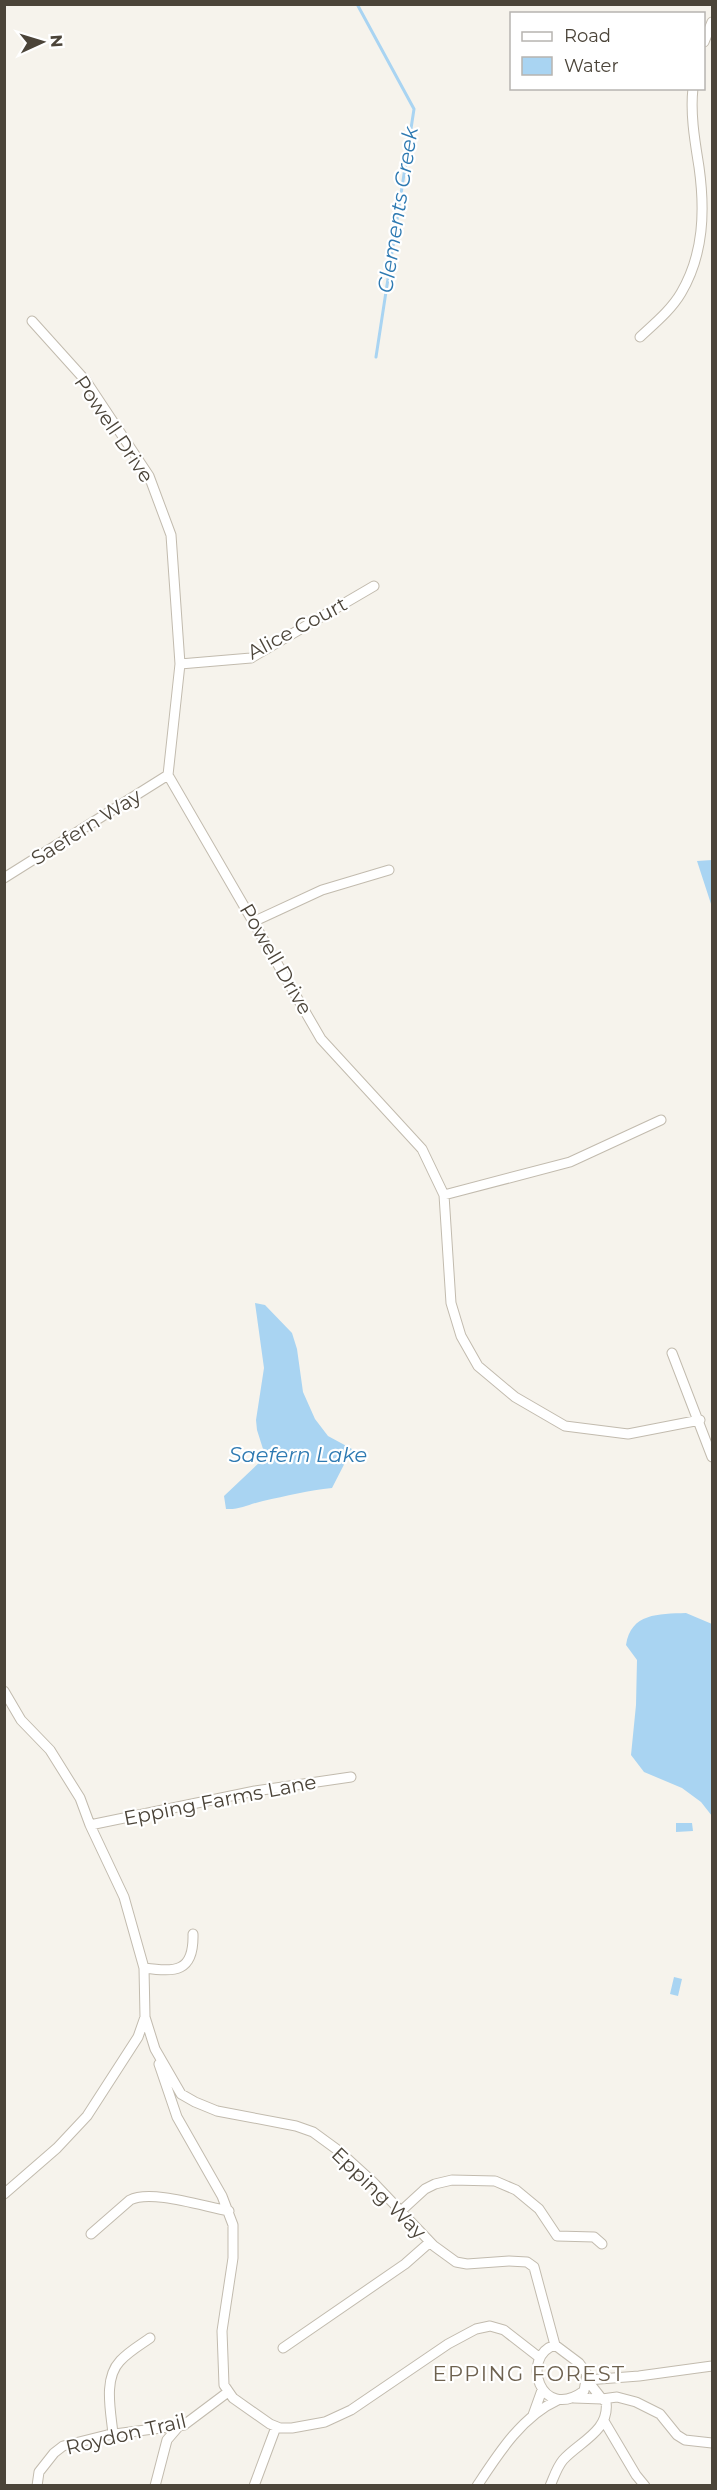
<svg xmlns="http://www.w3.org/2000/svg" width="717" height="2490" viewBox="0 0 717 2490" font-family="Montserrat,sans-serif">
  <rect width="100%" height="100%" fill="#f6f3ec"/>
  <!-- water -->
  <path fill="#a9d4f2" d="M 712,860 L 712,907 L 697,861 Z
    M 255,1303 L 265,1305 L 292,1333 L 297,1349 L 303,1392 L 315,1419 L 328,1436 L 352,1449 L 332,1488 C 309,1490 286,1496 263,1501 C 249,1504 240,1510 226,1509 L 224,1496 L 261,1461 L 263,1449 L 257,1430 L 256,1420 L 264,1368 Z
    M 686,1613 L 712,1624 L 712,1816 L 701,1802 L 682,1788 L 644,1772 L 631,1755 L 636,1705 L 637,1660 L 626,1645 C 631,1613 658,1614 686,1613 Z
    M 676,1823 L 692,1823 L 693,1831 L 676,1832 Z
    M 674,1977 L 682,1979 L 678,1996 L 670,1994 Z"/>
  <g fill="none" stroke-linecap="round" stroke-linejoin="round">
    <!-- stream -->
    <path stroke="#a9d4f2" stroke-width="3" d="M 357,4 L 414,109 L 376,357"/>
    <defs>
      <path id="minor" d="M 704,42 L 712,22
        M 32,321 L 86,381 L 149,476 L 171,535 L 180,664 L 168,775 L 321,1039 L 422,1149 L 444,1195 L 451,1303 L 461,1336 L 478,1366 L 515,1397 L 565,1426 L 628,1434 L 700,1420
        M 640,337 C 655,323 671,310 681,293 C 704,254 705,210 699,167 C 695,142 690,114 693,88
        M 180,664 L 251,658 L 374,586
        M 4,878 L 168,775
        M 255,921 L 322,890 L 389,870
        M 444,1195 L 570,1162 L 661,1120
        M 672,1353 L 712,1457
        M 4,1691 L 21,1720 L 50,1750 L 80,1798 L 90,1825 L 124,1897 L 144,1968 L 145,2017 L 155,2049 L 181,2094 L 195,2102 L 217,2111 L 296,2126 L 313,2132 L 339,2151 L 373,2182 L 434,2246 L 456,2262 L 467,2264 L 509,2261 L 527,2262 L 534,2267 L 555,2345
        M 90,1825 L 255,1791 L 351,1777
        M 144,1968 C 175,1972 194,1973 193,1934
        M 159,2064 L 177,2117 L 222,2196 L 233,2225 L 233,2258 L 222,2331 L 224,2385 L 233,2398 L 270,2424 L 280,2428 L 292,2428 L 325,2422 L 351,2410 L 448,2344 L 476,2329 L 490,2326 L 504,2330 L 540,2358
        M 4,2194 L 57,2148 L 87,2116 L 138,2037 L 145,2017
        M 401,2211 L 425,2189 L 435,2184 L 452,2180 L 495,2181 L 516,2190 L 539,2209 L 557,2236 L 594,2237 L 602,2244
        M 91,2234 L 130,2200 C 151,2189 205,2207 229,2211
        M 555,2345 L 579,2363 L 587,2374 L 584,2391 C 540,2423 520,2356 555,2345 Z
        M 283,2348 L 405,2264 L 430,2242
        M 587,2380 L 639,2376 L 712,2366
        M 574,2398 L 602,2399 L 587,2380
        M 533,2415 L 542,2390
        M 604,2421 L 636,2475 L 645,2486
        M 113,2434 C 111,2412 103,2379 120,2361 C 128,2352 140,2345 150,2338
        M 37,2486 L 39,2472 L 54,2453 L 63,2446 L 107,2435 L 184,2425 L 228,2392
        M 155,2486 L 167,2440 L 179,2426
        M 254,2486 L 276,2427
        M 477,2486 C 498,2454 522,2416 558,2400
        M 550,2486 C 554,2477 557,2467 563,2460 C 579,2442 610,2431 606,2402 L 602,2399 L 617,2397 L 636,2402 L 660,2414 L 677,2435 L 685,2440 L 712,2443"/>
    </defs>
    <!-- minor casing -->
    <use href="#minor" stroke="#c2bbae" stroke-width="11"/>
    <!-- minor -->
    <use href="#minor" stroke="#fff" stroke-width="9"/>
  </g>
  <g text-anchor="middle" stroke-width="4.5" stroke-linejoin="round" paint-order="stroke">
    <!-- street labels -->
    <g font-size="20" fill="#4b4439" stroke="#fff">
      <text transform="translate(114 429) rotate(56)" y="7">Powell Drive</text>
      <text transform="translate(297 628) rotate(-28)" y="7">Alice Court</text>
      <text transform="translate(86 827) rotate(-32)" y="7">Saefern Way</text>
      <text transform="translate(276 959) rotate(60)" y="7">Powell Drive</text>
      <text transform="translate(220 1800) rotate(-11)" y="7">Epping Farms Lane</text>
      <text transform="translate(379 2193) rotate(44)" y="7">Epping Way</text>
      <text transform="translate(126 2434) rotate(-13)" y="7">Roydon Trail</text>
    </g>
    <!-- water labels -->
    <g font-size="21" font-style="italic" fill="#2e7ab2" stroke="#fff">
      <text transform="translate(398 210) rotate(-81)" y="7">Clements Creek</text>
      <text x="298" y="1462">Saefern Lake</text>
    </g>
    <!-- neighbourhood labels -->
    <g font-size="21" letter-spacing="1.5" fill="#6e6250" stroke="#fff">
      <text x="529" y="2381">EPPING FOREST</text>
    </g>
  </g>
  <!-- border -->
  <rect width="717" height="2490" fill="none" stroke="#4b4439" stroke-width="12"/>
  <!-- legend -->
  <rect x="510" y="12" width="195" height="78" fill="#ffffff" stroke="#b7b4b0" stroke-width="1.5"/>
  <rect x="522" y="32" width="30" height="9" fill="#ffffff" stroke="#b7b4b0" stroke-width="1.5"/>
  <text x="564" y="42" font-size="18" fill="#4b4439">Road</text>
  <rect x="522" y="57" width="30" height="18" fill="#a9d4f2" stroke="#b7b4b0" stroke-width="1.5"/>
  <text x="564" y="72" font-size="18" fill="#4b4439">Water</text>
  <!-- north arrow -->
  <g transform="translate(42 42) rotate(86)" stroke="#ffffff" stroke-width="4.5" paint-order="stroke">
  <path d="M0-4.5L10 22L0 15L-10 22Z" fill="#4b4439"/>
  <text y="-9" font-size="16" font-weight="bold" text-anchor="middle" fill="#4b4439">N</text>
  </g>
</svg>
